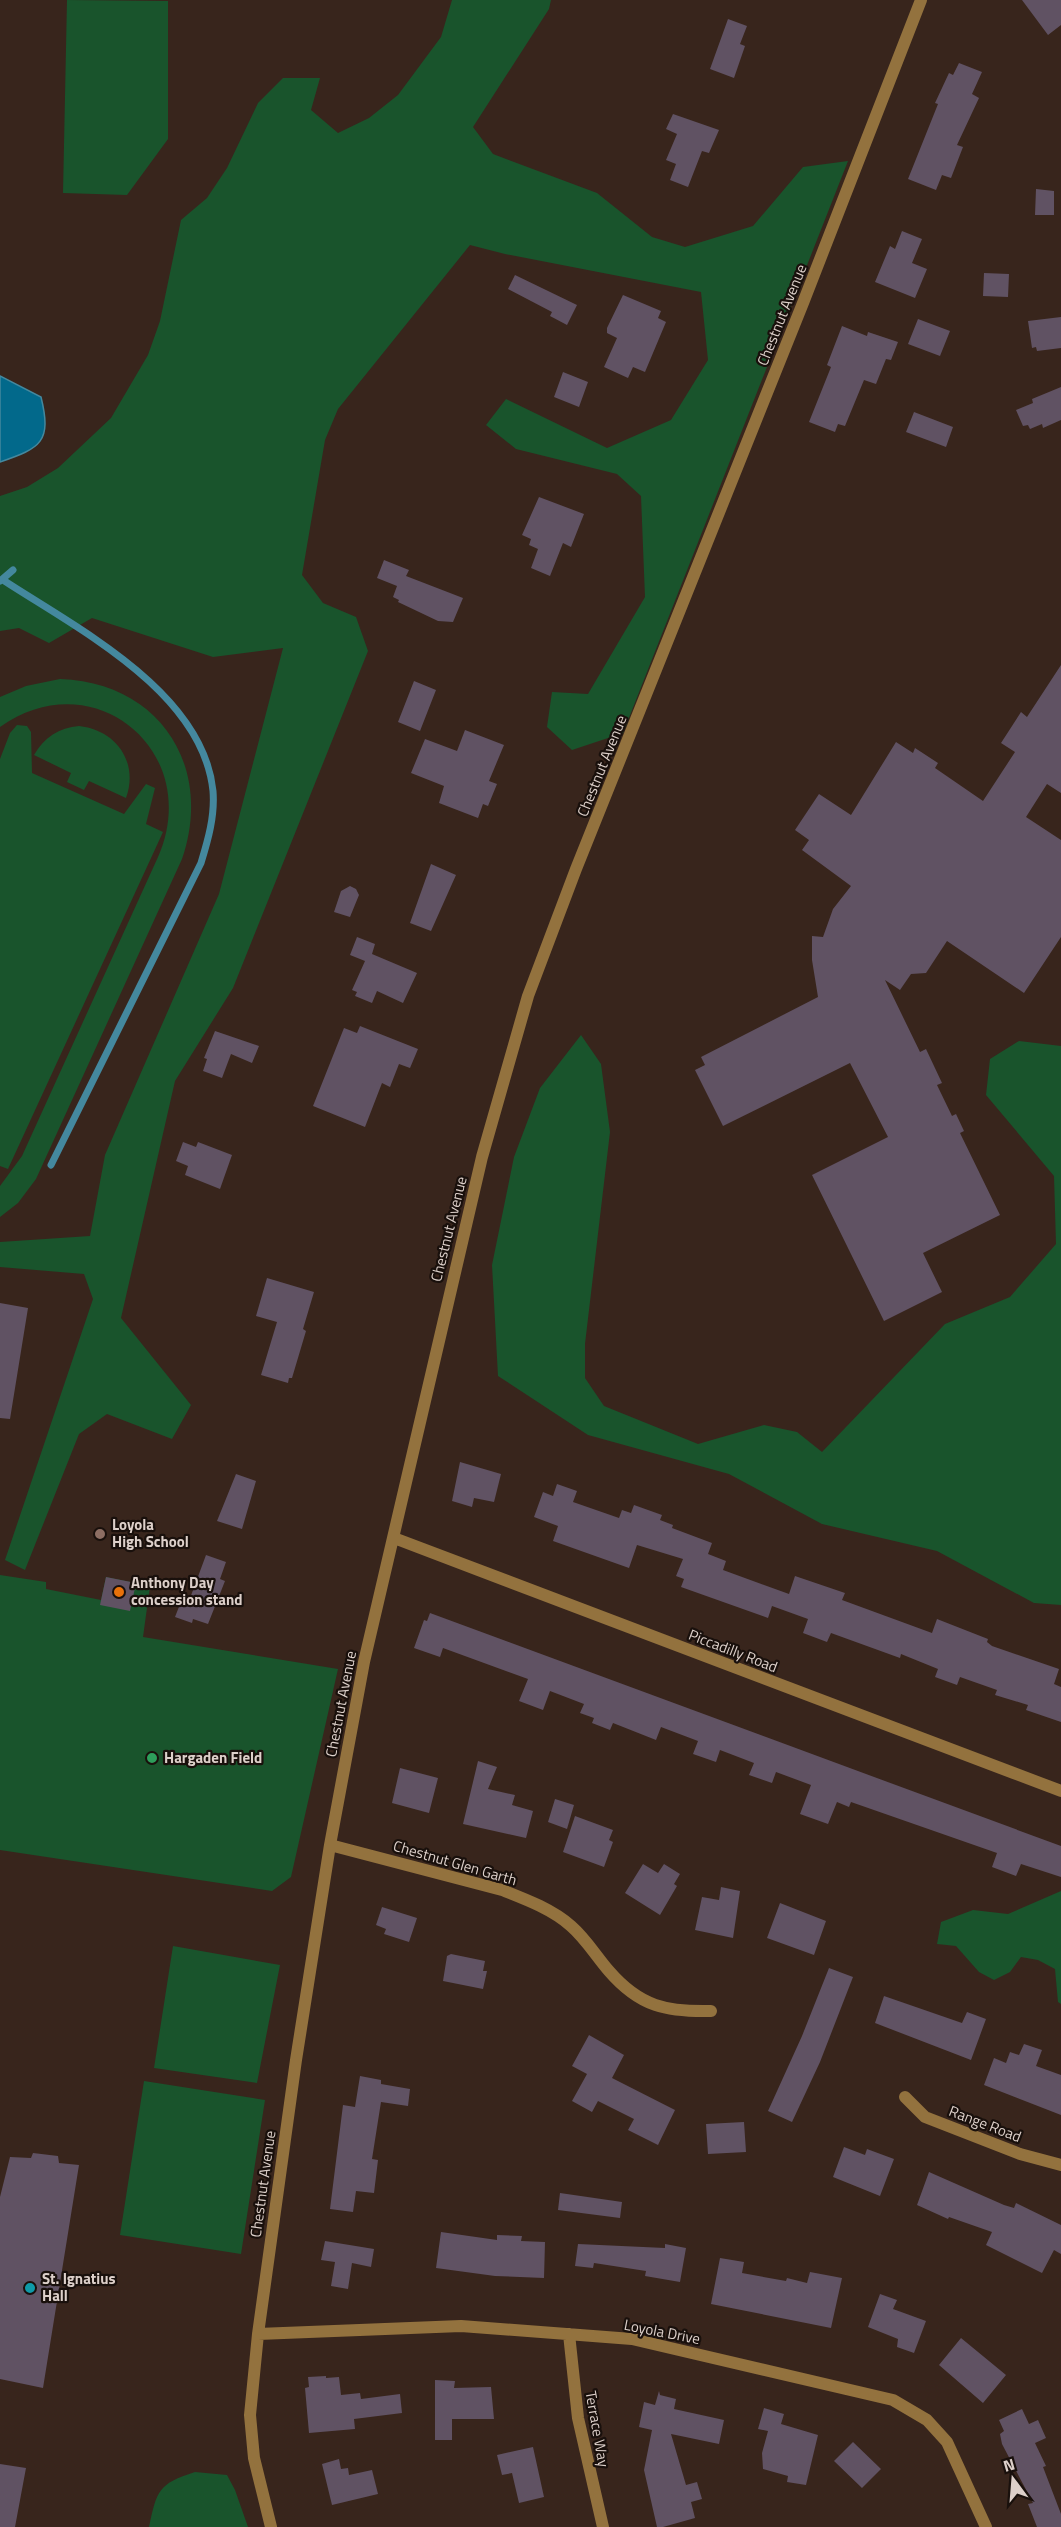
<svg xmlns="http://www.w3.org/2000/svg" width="1061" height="2527" viewBox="0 0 1061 2527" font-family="'Titillium Web',sans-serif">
  <rect width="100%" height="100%" fill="#38251c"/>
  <!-- green -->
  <path fill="#19542c" d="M 67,0 L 168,1 L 168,139 L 127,195 L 63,193 Z
    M 452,0 L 551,0 L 549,9 L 473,127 L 493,154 L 597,193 L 652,237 L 685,247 L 753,226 L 803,167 L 848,161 L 623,733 L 572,750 L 547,727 L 552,692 L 588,694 L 645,597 L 641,496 L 617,474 L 516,449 L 486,425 L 506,399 L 607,448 L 671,420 L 708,360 L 701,292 L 505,254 L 470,245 L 338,409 L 325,440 L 302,575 L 323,603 L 356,617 L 368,651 L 233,988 L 175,1081 L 121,1318 L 191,1405 L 172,1439 L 107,1414 L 79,1434 L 25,1570 L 5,1560 L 93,1299 L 84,1274 L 0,1267 L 0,1242 L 90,1236 L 105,1155 L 219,894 L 283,648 L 213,657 L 92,618 L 49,643 L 19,628 L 0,631 L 0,496 L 27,487 L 58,468 L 111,418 L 148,355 L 160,321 L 181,220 L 207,198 L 227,168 L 258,103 L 283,78 L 320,78 L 311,110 L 338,133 L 369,118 L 398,95 L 441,37 Z
    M 60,679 C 159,682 214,766 182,859 L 36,1179 L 18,1203 L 0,1217 L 0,1186 L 22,1156 L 158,857 C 204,752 94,660 0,727 L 0,697 L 26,686 Z
    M 17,725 L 27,726 L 31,732 L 32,773 L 124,814 L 146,784 L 155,788 L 146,824 L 163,832 L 8,1169 L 0,1166 L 0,759 L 10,733 Z
    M 79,726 C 116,730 139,762 126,798 L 89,781 L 84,790 L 67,782 L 71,773 L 34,755 C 44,737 59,728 79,726 Z
    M 581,1035 L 601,1064 L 610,1132 L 585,1344 L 585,1378 L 604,1406 L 698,1444 L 764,1425 L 797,1432 L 822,1452 L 945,1324 L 1010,1297 L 1056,1244 L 1054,1176 L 986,1095 L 990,1059 L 1019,1041 L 1061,1046 L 1061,1605 L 1034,1603 L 937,1551 L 822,1524 L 729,1474 L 588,1435 L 498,1376 L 492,1265 L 514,1157 L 540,1088 Z
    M 0,1575 L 46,1582 L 46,1589 L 101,1600 L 106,1577 L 150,1586 L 143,1637 L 338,1669 L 291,1877 L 272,1891 L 0,1850 Z
    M 1061,1891 L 1061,2004 L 1058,2002 L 1055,1969 L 1038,1960 L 1021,1957 L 1010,1972 L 994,1980 L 979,1972 L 956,1946 L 937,1944 L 941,1922 L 973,1910 L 1008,1914 Z
    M 173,1946 L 280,1965 L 257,2083 L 154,2068 Z
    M 144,2081 L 265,2100 L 241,2254 L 120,2235 Z
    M 195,2472 L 227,2475 L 235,2490 L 248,2527 L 149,2527 C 157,2490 158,2484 195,2472 Z"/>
  <!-- water -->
  <path fill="#02698b" stroke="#44889e" stroke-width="1.5" d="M 0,376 L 41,397 C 52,442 41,448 0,462 Z"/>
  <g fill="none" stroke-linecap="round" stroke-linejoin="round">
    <!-- stream -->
    <path stroke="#44889e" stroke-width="7" d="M 3,580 C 78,629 203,692 213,791 C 215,816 208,840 201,863 L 51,1165
      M 0,581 L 13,570"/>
  </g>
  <!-- building -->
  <path fill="#605263" d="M 1022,0 L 1061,0 L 1061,25 L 1048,35 Z
    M 728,19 L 747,26 L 740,44 L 745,46 L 734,78 L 710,69 Z
    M 959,63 L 982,72 L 972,94 L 979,98 L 957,145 L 963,147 L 951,178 L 942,175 L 936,190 L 908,179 L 938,104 L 935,103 L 949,73 L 953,75 Z
    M 673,114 L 719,130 L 709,153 L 702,151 L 688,187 L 670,180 L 676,164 L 666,160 L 677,134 L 666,129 Z
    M 1036,189 L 1054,191 L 1054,215 L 1035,215 Z
    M 902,231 L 922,239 L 912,263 L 927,269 L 915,298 L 875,282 L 890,246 L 895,249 Z
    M 984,273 L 1009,274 L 1008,297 L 983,296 Z
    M 515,275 L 577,305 L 567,325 L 550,316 L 552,312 L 508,289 Z
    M 623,295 L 661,311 L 658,318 L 666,322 L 645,372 L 633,367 L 628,378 L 604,367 L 617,338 L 607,333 L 607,328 Z
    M 1061,317 L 1061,348 L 1037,351 L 1036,347 L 1032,348 L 1028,321 Z
    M 918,319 L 950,331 L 940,356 L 908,344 Z
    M 842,326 L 867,336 L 868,332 L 898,342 L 891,360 L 886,359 L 876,384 L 864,380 L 845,426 L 838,424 L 835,432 L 809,422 L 831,367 L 827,365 Z
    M 563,372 L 588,382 L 579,407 L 554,397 Z
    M 1061,387 L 1061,420 L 1043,428 L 1042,424 L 1030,429 L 1028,425 L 1023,426 L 1016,410 L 1033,403 L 1032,399 Z
    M 914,412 L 953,427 L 946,447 L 906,432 Z
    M 539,497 L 584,514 L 571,547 L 563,543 L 550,576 L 531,568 L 538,549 L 529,545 L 531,539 L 522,535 Z
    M 384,560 L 409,570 L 406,576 L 463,598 L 453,622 L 438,621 L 398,602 L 399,600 L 393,597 L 397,586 L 377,578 Z
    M 1061,665 L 1061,793 L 1047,784 L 1026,817 L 1061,840 L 1061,937 L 1024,993 L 947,941 L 926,973 L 911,974 L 900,990 L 885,980 L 920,1052 L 926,1049 L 942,1083 L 937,1085 L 952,1116 L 956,1114 L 964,1131 L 960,1133 L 1000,1215 L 923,1253 L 942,1292 L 884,1321 L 812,1175 L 888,1137 L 850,1063 L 723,1126 L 695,1070 L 705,1065 L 701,1057 L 818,997 L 812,960 L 812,936 L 823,937 L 833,909 L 851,886 L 802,850 L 809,840 L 795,830 L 819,794 L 851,815 L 896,742 L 913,753 L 915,748 L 938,763 L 935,768 L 983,801 L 1015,752 L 1001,743 L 1021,712 L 1027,717 Z
    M 414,681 L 436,690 L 420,731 L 398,722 Z
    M 465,730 L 504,745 L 489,781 L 497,784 L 488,806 L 483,804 L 478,818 L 439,803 L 444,786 L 411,773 L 425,739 L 457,751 Z
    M 431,864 L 456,875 L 431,931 L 410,923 Z
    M 350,886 L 356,889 L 359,895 L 350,917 L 334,912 L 341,891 Z
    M 357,937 L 375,944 L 372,954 L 417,973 L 403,1003 L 377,991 L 372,1003 L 355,996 L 357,992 L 352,990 L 365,961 L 350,955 Z
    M 360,1026 L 418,1049 L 410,1068 L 399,1064 L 390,1087 L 382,1083 L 365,1127 L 313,1106 L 344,1028 L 357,1033 Z
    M 215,1031 L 259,1046 L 252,1063 L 231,1054 L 222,1078 L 203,1071 L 207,1059 L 204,1058 Z
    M 183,1142 L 196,1147 L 198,1142 L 232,1155 L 220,1189 L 185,1175 L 188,1166 L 176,1161 Z
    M 267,1278 L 314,1292 L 303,1329 L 306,1331 L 292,1378 L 289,1378 L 288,1383 L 261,1375 L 277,1322 L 256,1316 Z
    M 0,1303 L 28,1308 L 10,1419 L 0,1418 Z
    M 460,1462 L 501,1474 L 494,1502 L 474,1498 L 472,1507 L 452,1501 Z
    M 236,1474 L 256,1481 L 242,1529 L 217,1521 Z
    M 557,1484 L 577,1491 L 573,1502 L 619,1518 L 622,1510 L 631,1513 L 634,1505 L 662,1515 L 660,1520 L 673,1525 L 672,1528 L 712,1543 L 708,1554 L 726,1561 L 723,1570 L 789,1594 L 795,1576 L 845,1593 L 842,1600 L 932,1633 L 937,1619 L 988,1639 L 987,1642 L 992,1646 L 1059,1669 L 1054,1684 L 1061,1687 L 1061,1722 L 1026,1710 L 1028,1705 L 995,1695 L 997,1690 L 960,1677 L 957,1685 L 935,1677 L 938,1669 L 901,1654 L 900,1658 L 831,1633 L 827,1642 L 803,1633 L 808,1619 L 772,1606 L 768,1618 L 681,1587 L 684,1579 L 676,1576 L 683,1559 L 637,1545 L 629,1568 L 553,1541 L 558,1526 L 534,1517 L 543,1492 L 553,1496 Z
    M 206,1555 L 226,1562 L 220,1579 L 225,1581 L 208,1624 L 193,1619 L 192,1623 L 175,1617 L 182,1599 L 189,1601 Z
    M 106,1577 L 136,1583 L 130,1611 L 100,1605 Z
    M 430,1613 L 1061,1846 L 1061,1877 L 1021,1864 L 1016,1876 L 992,1867 L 997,1853 L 851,1802 L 849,1807 L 837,1802 L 828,1824 L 800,1814 L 811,1785 L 776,1772 L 772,1783 L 749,1775 L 754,1763 L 720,1750 L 716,1762 L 693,1754 L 698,1741 L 661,1727 L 656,1740 L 613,1723 L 610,1730 L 592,1723 L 594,1718 L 580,1713 L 584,1704 L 550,1691 L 543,1710 L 519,1701 L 528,1679 L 443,1648 L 440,1657 L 414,1648 L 424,1620 L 427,1621 Z
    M 478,1761 L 497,1767 L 488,1789 L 515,1795 L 512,1805 L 533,1811 L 526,1838 L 463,1824 Z
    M 400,1768 L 438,1778 L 429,1813 L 392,1803 Z
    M 555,1799 L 574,1805 L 567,1829 L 548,1822 Z
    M 575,1816 L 613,1830 L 609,1840 L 613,1842 L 604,1867 L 563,1852 Z
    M 643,1864 L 658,1873 L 664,1864 L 680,1874 L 674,1884 L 677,1886 L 660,1915 L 625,1893 Z
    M 721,1887 L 740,1891 L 733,1938 L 695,1930 L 702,1897 L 719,1900 Z
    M 780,1903 L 826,1921 L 814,1955 L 767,1938 Z
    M 382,1907 L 417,1918 L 409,1942 L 384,1934 L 386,1929 L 376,1925 Z
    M 451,1954 L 485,1961 L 483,1971 L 487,1971 L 483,1989 L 443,1981 L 447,1956 Z
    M 829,1968 L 853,1977 L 820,2062 L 792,2122 L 768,2111 L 802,2036 Z
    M 884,1996 L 962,2023 L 967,2012 L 986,2019 L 971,2060 L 875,2023 Z
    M 589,2035 L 624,2055 L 612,2078 L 675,2110 L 658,2145 L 628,2130 L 634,2119 L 598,2101 L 592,2112 L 572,2101 L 587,2074 L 572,2066 Z
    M 1024,2044 L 1042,2050 L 1036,2066 L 1061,2075 L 1061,2115 L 984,2085 L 994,2058 L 1006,2063 L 1010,2052 L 1019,2055 Z
    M 360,2076 L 381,2080 L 381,2084 L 410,2089 L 408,2106 L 381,2102 L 372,2159 L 378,2160 L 374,2193 L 356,2191 L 353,2212 L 330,2209 L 343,2105 L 355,2107 Z
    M 744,2122 L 746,2152 L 708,2154 L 706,2124 Z
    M 844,2147 L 865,2155 L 867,2149 L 894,2159 L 880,2196 L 833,2177 Z
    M 33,2153 L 58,2156 L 59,2163 L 79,2165 L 43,2388 L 0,2379 L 0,2197 L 10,2157 L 31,2158 Z
    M 929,2172 L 1004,2205 L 1014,2208 L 1016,2203 L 1061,2225 L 1061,2254 L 1054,2250 L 1042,2273 L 986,2245 L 992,2232 L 949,2217 L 948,2219 L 917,2205 Z
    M 560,2193 L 622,2202 L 620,2218 L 558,2210 Z
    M 441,2232 L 497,2240 L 497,2235 L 522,2236 L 521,2241 L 545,2242 L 544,2278 L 495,2276 L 436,2268 Z
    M 325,2241 L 374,2249 L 371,2267 L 352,2263 L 348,2289 L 331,2286 L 335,2262 L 321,2260 Z
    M 578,2244 L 665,2248 L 665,2244 L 686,2248 L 680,2282 L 645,2276 L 646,2271 L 594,2263 L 593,2268 L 575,2266 Z
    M 720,2258 L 744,2262 L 742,2273 L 786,2281 L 787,2278 L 807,2283 L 810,2272 L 842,2278 L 831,2328 L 711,2304 Z
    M 880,2294 L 897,2300 L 893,2309 L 926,2321 L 914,2353 L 897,2347 L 898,2339 L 868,2327 Z
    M 961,2338 L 1006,2375 L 983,2403 L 939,2365 Z
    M 326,2376 L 326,2378 L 339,2377 L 341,2395 L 360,2393 L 361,2399 L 400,2394 L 402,2413 L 354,2419 L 355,2429 L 309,2433 L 305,2388 L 309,2387 L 308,2377 Z
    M 435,2380 L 455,2381 L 454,2388 L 491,2387 L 494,2419 L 452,2419 L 452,2440 L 435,2440 Z
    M 659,2391 L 660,2395 L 676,2399 L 674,2409 L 724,2420 L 719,2444 L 671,2434 L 686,2485 L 697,2482 L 702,2499 L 691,2502 L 695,2518 L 663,2527 L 657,2527 L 644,2470 L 652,2430 L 639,2427 L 644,2402 L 655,2405 Z
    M 764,2408 L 784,2414 L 781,2424 L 818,2435 L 806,2485 L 787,2482 L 788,2476 L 763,2469 L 762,2453 L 768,2431 L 758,2429 Z
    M 1022,2409 L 1029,2424 L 1038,2420 L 1046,2438 L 1035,2443 L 1046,2466 L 1043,2467 L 1061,2514 L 1061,2527 L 1037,2527 L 1028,2504 L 1033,2503 L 1002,2444 L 1000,2434 L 1004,2431 L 999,2420 Z
    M 853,2442 L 881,2469 L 862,2488 L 834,2461 Z
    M 533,2447 L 544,2497 L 519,2503 L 512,2473 L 502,2475 L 497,2455 Z
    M 339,2459 L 341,2469 L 348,2468 L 349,2475 L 372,2470 L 378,2494 L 332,2505 L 322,2464 Z
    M 0,2464 L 26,2468 L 15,2527 L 0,2527 Z"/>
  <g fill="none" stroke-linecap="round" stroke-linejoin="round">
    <!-- street -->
    <path stroke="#93723e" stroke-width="12" d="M 394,1538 L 1061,1791
      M 330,1845 L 502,1890 C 525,1899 552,1909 571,1926 C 586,1939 596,1956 609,1971 C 640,2007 667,2012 711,2011
      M 905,2097 L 925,2117 L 1020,2154 L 1061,2165
      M 258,2334 L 461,2326 L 632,2339 L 893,2400 L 927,2420 L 947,2442 L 986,2527
      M 569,2334 L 578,2418 L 603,2527
      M 271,2527 L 254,2458 L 250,2415 L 258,2334 L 296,2060 L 330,1845 L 364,1662 L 482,1157 L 528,996 L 576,869 L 803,303 L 921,0"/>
  </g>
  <!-- markers -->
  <circle fill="#8d6e63" stroke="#19100c" stroke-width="2" cx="100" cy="1534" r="6"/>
  <circle fill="#e8710a" stroke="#19100c" stroke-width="2" cx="119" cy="1592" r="6"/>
  <circle fill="#2e9e5b" stroke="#19100c" stroke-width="2" cx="152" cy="1758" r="6"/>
  <circle fill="#0f9aa8" stroke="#19100c" stroke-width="2" cx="30" cy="2288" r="6"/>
  <g text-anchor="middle" stroke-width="4.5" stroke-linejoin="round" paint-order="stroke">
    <!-- street labels -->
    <g font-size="15" fill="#ddd0ca" stroke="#19100c">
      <text transform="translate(782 315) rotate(-68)" y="5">Chestnut Avenue</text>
      <text transform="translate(602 766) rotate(-68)" y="5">Chestnut Avenue</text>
      <text transform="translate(449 1229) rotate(-76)" y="5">Chestnut Avenue</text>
      <text transform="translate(733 1651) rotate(21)" y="5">Piccadilly Road</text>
      <text transform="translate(341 1704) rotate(-79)" y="5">Chestnut Avenue</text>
      <text transform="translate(455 1863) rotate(16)" y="5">Chestnut Glen Garth</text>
      <text transform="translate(985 2124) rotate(21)" y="5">Range Road</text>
      <text transform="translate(263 2184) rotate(-82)" y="5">Chestnut Avenue</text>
      <text transform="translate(662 2332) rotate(11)" y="5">Loyola Drive</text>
      <text transform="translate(597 2429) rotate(80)" y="5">Terrace Way</text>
    </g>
    <!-- poi labels -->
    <g font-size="15" font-weight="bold" fill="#ddd0ca" stroke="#19100c" text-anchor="start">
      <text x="112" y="1530">Loyola<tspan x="112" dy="17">High School</tspan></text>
      <text x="131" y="1588">Anthony Day<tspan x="131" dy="17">concession stand</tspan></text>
      <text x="164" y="1763">Hargaden Field</text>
      <text x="42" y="2284">St. Ignatius<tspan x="42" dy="17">Hall</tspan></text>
    </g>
  </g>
  <!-- north arrow -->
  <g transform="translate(1013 2479) rotate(344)" stroke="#19100c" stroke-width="4.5" paint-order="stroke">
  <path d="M0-4.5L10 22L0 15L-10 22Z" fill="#ddd0ca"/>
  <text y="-9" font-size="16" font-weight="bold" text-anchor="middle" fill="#ddd0ca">N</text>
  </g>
</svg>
